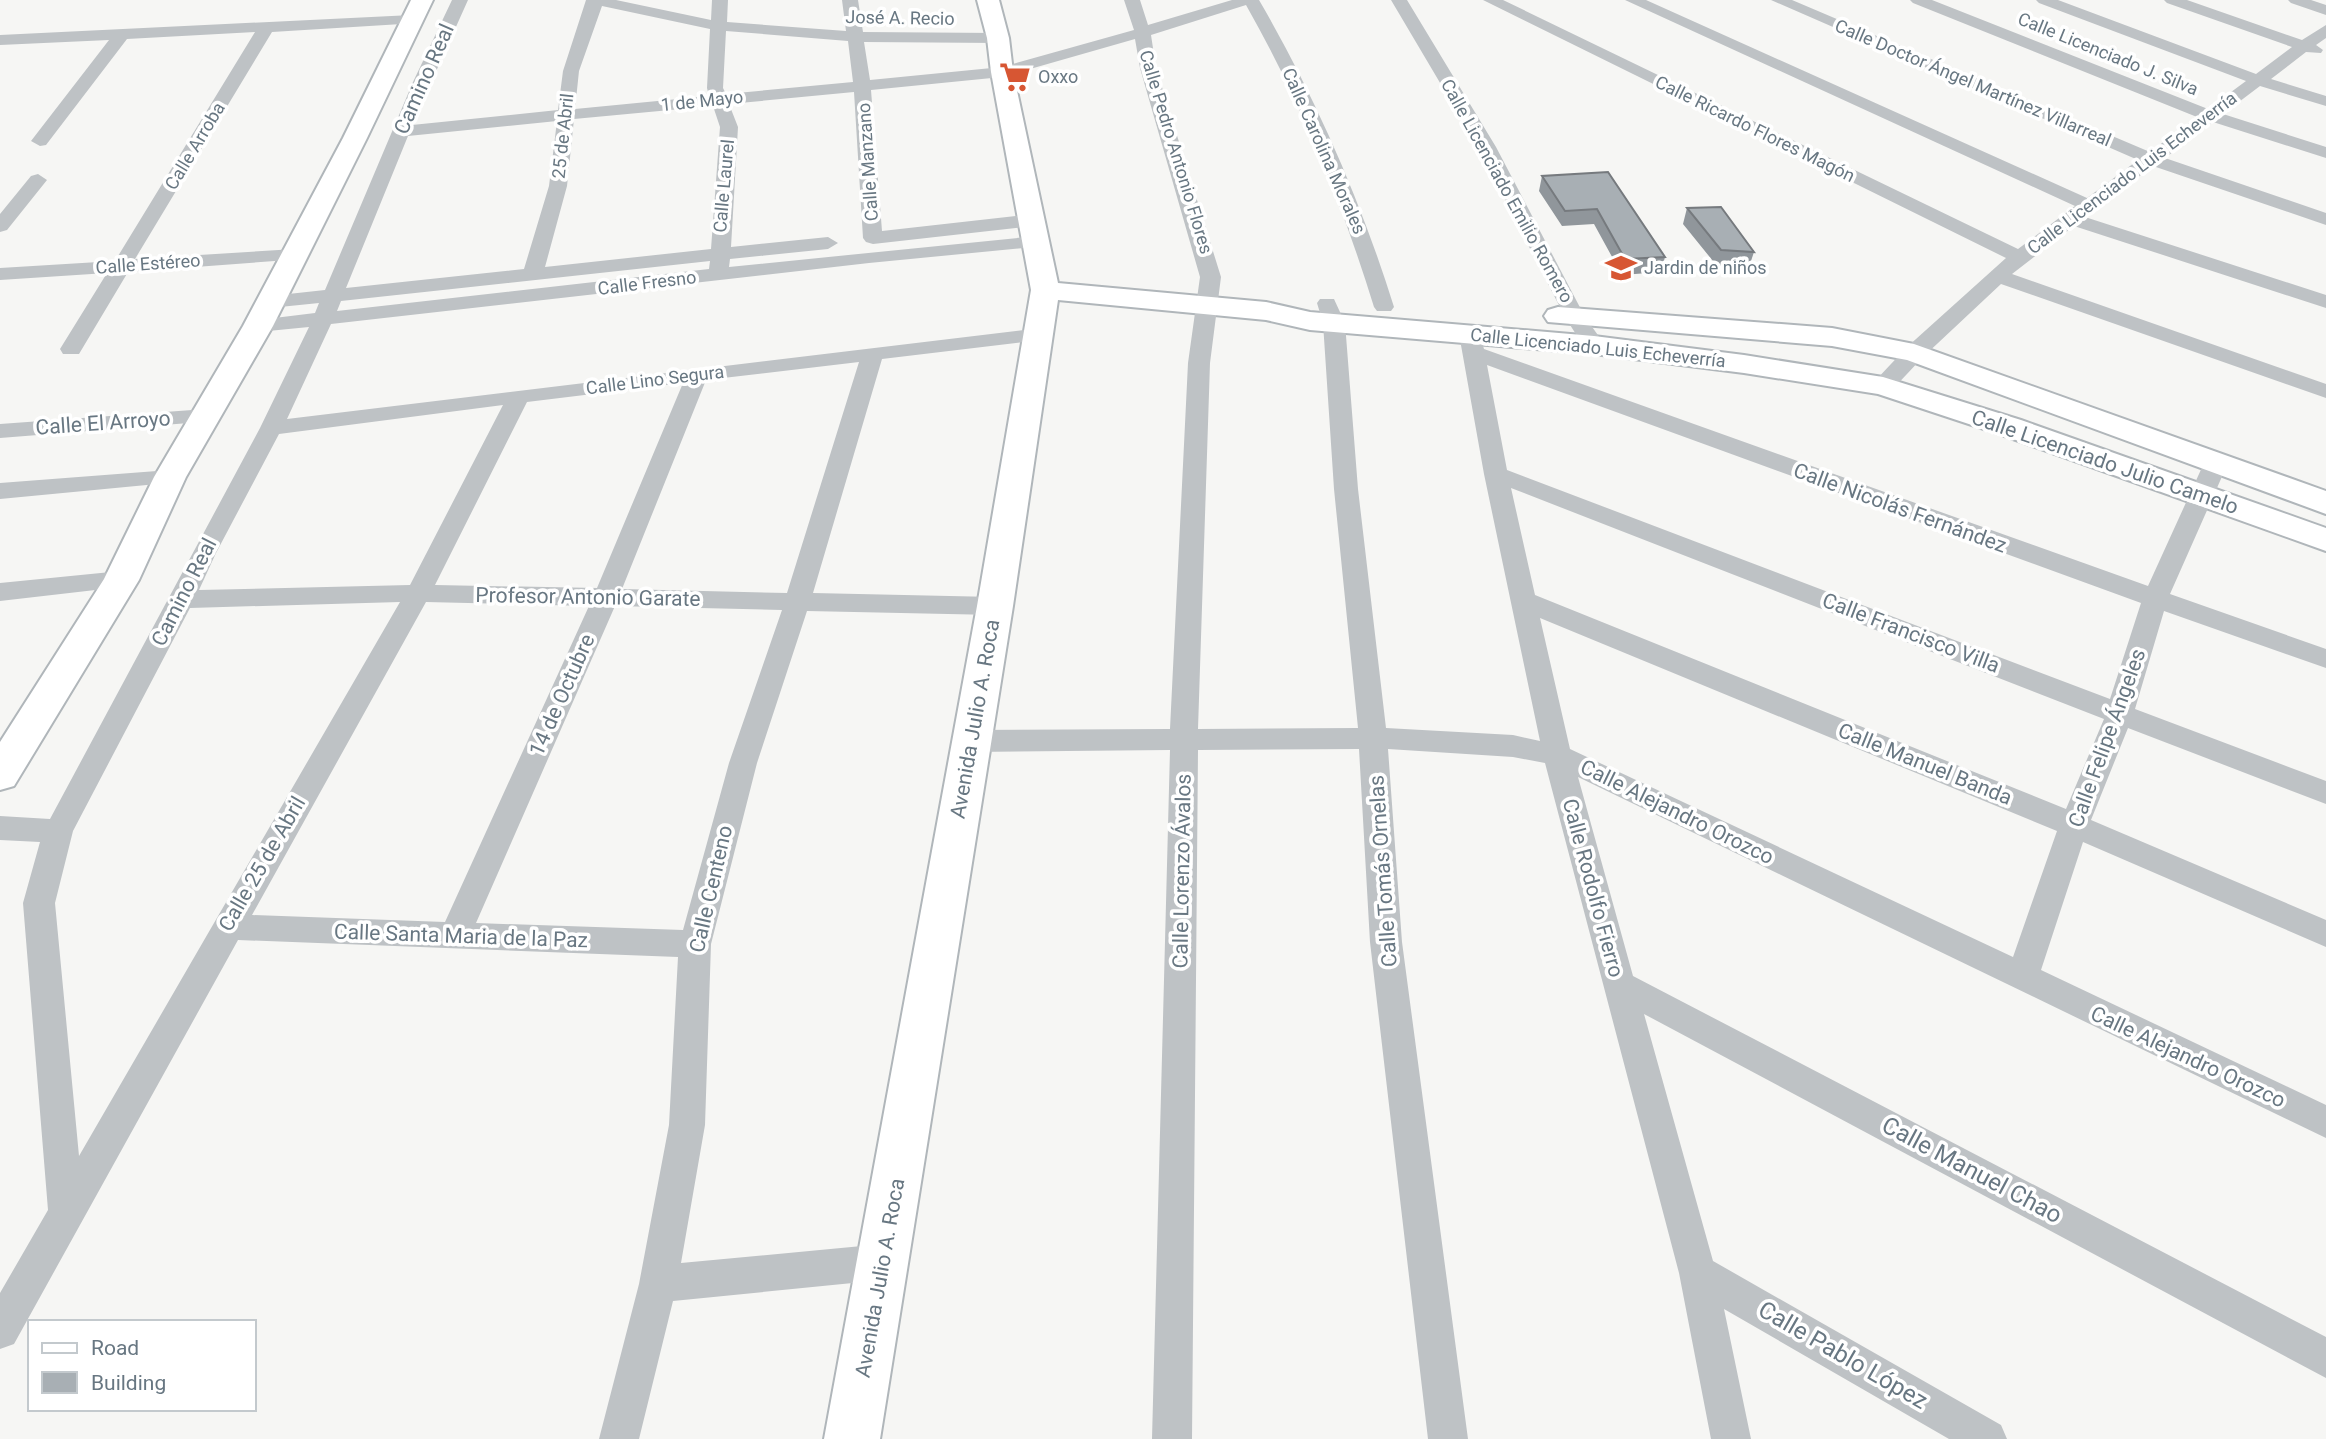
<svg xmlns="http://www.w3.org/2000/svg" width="2326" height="1439" viewBox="0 0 2326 1439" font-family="Roboto,sans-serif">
  <rect width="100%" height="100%" fill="#f6f6f4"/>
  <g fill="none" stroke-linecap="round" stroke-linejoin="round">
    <defs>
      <path id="secondary" d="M 411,0 L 433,0 L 367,138 L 273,326 L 186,477 L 139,580 L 14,786 L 0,790 L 0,742 L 104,579 L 154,477 L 243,326 L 343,138 Z
        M 977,0 L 999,0 L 1009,38 L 1013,72 L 1058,283 L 1266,302 L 1310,312 L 1594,336 L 1744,355 L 1883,377 L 2021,420 L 2326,528 L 2326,551 L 1999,434 L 1878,394 L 1744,373 L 1594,354 L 1310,330 L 1266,320 L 1058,300 L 1013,606 L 880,1439 L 824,1439 L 977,606 L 1031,290 L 991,72 L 987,38 Z
        M 1558,307 L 1832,328 L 1914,344 L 2326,491 L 2326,514 L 1907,360 L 1832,346 L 1548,322 L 1544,316 L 1548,310 Z"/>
    </defs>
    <!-- secondary casing -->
    <use href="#secondary" stroke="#b0b6ba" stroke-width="4"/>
    <!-- street -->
    <path fill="#bec2c5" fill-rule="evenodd" d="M 452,0 L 468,0 L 412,125 L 558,110 L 563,71 L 586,0 L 616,0 L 711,20 L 712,0 L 728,0 L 727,22 L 846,31 L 842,0 L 858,0 L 863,32 L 998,33 L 1006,38 L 998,43 L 864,42 L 870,80 L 1002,67 L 1134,30 L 1124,0 L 1140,0 L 1148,25 L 1232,0 L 1259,0 C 1315,96 1361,201 1394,307 L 1391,311 L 1377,311 L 1374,307 C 1342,203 1300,100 1246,5 L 1151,35 L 1156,68 L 1221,277 L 1210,363 L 1198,729 L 1358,728 L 1334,489 L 1323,323 L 1317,303 L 1320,299 L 1334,299 L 1345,323 L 1358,489 L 1386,728 L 1513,735 L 1540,741 L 1484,474 L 1459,334 L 1462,329 L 1478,329 L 1484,349 L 2148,586 L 2204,463 L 2208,458 L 2216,456 L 2224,458 L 2228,463 L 2170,594 L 2326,649 L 2326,668 L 2164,611 L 2135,709 L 2326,781 L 2326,804 L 2128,728 L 2091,820 L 2326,920 L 2326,947 L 2083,842 L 2041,970 L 2326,1105 L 2326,1138 L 1578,777 L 1633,976 L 2326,1337 L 2326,1378 L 1644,1014 L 1713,1261 L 2001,1425 L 2007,1439 L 1949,1439 L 1724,1309 L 1751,1439 L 1711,1439 L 1679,1273 L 1545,763 L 1513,757 L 1388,749 L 1402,942 L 1468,1439 L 1428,1439 L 1370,942 L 1359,749 L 1198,750 L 1192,1439 L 1152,1439 L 1170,750 L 971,752 L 961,748 L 957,741 L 961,734 L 971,730 L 1170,729 L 1188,363 L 1200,277 L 1140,68 L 1135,39 L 1002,77 L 871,90 L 882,231 L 1033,214 L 1040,216 L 1043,220 L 1040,224 L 1033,226 L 873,244 L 866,242 L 863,238 L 854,92 L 729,104 L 738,127 L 731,247 L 828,237 L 838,243 L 828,249 L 730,259 L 729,267 L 1037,236 L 1044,238 L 1047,242 L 1044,246 L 869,263 L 331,324 L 287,419 L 1040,328 L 1048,329 L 1051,334 L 1048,339 L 1040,340 L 882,359 L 813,593 L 995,597 L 1004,600 L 1008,606 L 1004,612 L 995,615 L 807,611 L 757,763 L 711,944 L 705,1125 L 681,1263 L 883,1244 L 896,1249 L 902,1262 L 896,1275 L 883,1280 L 673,1301 L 639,1439 L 599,1439 L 639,1284 L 669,1125 L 678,957 L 238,940 L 14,1344 L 0,1349 L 0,1293 L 48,1210 L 23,903 L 40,842 L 0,840 L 0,816 L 50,819 L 260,428 L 309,327 L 258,332 L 251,330 L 247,326 L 251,322 L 258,320 L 315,313 L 319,303 L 270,308 L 263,306 L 260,302 L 263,298 L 270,296 L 325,290 L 413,82 ZM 602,6 L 710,29 L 707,88 L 709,96 L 575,109 L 579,71 ZM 726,31 L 848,41 L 853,82 L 726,94 L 723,88 ZM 713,106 L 720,127 L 711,249 L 545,267 L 567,186 L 574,119 ZM 557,121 L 549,186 L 524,269 L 346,288 L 408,136 ZM 710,261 L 709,269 L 337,311 L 341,301 ZM 859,362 L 787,593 L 622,589 L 706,380 ZM 1487,365 L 2141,603 L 2110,699 L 1507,470 ZM 683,383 L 597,588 L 435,585 L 527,402 ZM 503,405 L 410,585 L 199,590 L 216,553 L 279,434 ZM 1511,488 L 2104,719 L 2066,809 L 1535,595 ZM 400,602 L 79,1156 L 55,903 L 73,831 L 190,608 ZM 426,602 L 589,606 L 445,922 L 252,915 ZM 615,606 L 782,610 L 729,763 L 683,930 L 476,923 ZM 1540,618 L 2057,831 L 2013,957 L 1570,749 Z
      M 1391,0 L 1407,0 L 1496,147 L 1585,317 L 1605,345 L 1602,350 L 1586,350 L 1565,317 L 1478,147 Z
      M 1483,0 L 1503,0 L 2018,249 L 2075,206 L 1625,0 L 1646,0 L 2087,198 L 2138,160 L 1771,0 L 1792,0 L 2150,152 L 2197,117 L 1913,3 L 1910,0 L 1932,0 L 2208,109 L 2246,81 L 2039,3 L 2036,0 L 2058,0 L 2256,74 L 2292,47 L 2167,3 L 2164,0 L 2187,0 L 2302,40 L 2326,25 L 2326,38 L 2316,45 L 2323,50 L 2321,53 L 2306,52 L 2271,79 L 2326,96 L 2326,106 L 2260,86 L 2223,114 L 2326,147 L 2326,158 L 2213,122 L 2165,158 L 2326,213 L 2326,225 L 2153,166 L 2085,217 L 2326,295 L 2326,308 L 2074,226 L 2012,274 L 2326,384 L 2326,398 L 2001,284 L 1922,358 L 1891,391 L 1875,391 L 1872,386 L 1875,381 L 1906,348 L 2006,258 Z
      M 2288,0 L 2311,0 L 2326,5 L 2326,15 L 2291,3 Z
      M 412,15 L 420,20 L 418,23 L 272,32 L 135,259 L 295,249 L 302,251 L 305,255 L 302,259 L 128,272 L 82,349 L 79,354 L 63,354 L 60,349 L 107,273 L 0,280 L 0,268 L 115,261 L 255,32 L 127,39 L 46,145 L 40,146 L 31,141 L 109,40 L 0,45 L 0,35 Z
      M 38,174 L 47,180 L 7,230 L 0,232 L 0,214 L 31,176 Z
      M 206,409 L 214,411 L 217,416 L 214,421 L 0,438 L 0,424 Z
      M 170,470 L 178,472 L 182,477 L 178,482 L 0,499 L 0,483 Z
      M 121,571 L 130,574 L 134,580 L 130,586 L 0,601 L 0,583 Z"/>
    <!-- secondary -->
    <use href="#secondary" fill="#fff" fill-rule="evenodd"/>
  </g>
  <!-- wall -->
  <path fill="#90969b" d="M 1608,172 L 1665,257 L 1661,272 L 1622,275 L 1594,224 L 1562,226 L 1539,191 L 1542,176 Z
    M 1687,208 L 1754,252 L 1749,267 L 1717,266 L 1683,224 Z"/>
  <!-- building -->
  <path fill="#a8afb4" stroke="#767a7e" stroke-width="2" d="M 1608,172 L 1665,257 L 1625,259 L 1597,209 L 1565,211 L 1542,176 Z
    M 1721,207 L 1754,252 L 1721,250 L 1687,208 Z"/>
  <!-- icons -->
  <defs>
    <symbol id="supermarket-bare" viewBox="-9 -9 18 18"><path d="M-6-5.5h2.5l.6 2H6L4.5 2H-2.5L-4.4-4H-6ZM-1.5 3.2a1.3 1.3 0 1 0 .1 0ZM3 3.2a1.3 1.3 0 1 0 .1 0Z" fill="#d75633" stroke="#fff" stroke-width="2.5" paint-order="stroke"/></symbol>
    <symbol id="school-bare" viewBox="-9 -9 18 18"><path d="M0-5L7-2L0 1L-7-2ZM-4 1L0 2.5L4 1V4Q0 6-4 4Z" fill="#d75633" stroke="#fff" stroke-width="2.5" paint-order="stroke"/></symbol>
  </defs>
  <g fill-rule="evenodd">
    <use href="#supermarket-bare" x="993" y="55" width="44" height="44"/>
    <use href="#school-bare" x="1599" y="246" width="44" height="44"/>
  </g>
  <g text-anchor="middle" stroke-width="7" stroke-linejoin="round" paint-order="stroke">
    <!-- far-street labels -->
    <g font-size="18" fill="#687782" stroke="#fff">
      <text transform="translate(900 18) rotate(1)" y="6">José A. Recio</text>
      <text transform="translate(2108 54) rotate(22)" y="6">Calle Licenciado J. Silva</text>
      <text transform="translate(1973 83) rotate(23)" y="6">Calle Doctor Ángel Martínez Villarreal</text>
      <text transform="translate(702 101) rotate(-6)" y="6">1 de Mayo</text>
      <text transform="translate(1755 129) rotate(26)" y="6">Calle Ricardo Flores Magón</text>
      <text transform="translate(563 136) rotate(-84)" y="6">25 de Abril</text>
      <text transform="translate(195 146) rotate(-59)" y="6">Calle Arroba</text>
      <text transform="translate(1324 151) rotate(66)" y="6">Calle Carolina Morales</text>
      <text transform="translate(1176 152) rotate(73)" y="6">Calle Pedro Antonio Flores</text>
      <text transform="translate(868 162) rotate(-94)" y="6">Calle Manzano</text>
      <text transform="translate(2132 173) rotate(-37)" y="6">Calle Licenciado Luis Echeverría</text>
      <text transform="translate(724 186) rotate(-85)" y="6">Calle Laurel</text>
      <text transform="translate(1507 191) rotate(61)" y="6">Calle Licenciado Emilio Romero</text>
      <text transform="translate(148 264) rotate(-4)" y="6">Calle Estéreo</text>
      <text transform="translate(647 283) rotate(-7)" y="6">Calle Fresno</text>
      <text transform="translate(1598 348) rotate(6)" y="6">Calle Licenciado Luis Echeverría</text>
      <text transform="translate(655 380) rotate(-7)" y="6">Calle Lino Segura</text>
    </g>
    <!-- far-poi labels -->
    <g font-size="18" fill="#687782" stroke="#fff" text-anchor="start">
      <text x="1038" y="83">Oxxo</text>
      <text x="1644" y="274">Jardin de niños</text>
    </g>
    <!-- street labels -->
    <g font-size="21" fill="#687782" stroke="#fff">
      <text transform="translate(424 79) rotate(-66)" y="7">Camino Real</text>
      <text transform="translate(103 423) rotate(-4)" y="7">Calle El Arroyo</text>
      <text transform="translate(2105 462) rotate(19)" y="7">Calle Licenciado Julio Camelo</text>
      <text transform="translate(1900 508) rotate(20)" y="7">Calle Nicolás Fernández</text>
      <text transform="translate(184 592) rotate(-63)" y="7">Camino Real</text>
      <text transform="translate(588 597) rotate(1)" y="7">Profesor Antonio Garate</text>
      <text transform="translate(1911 633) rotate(21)" y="7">Calle Francisco Villa</text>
      <text transform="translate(562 695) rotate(-66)" y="7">14 de Octubre</text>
      <text transform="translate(975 719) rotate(-80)" y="7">Avenida Julio A. Roca</text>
      <text transform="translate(2107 738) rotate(-70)" y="7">Calle Felipe Ángeles</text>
      <text transform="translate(1925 764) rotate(22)" y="7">Calle Manuel Banda</text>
      <text transform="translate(1677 812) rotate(26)" y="7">Calle Alejandro Orozco</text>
      <text transform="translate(262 864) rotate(-60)" y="7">Calle 25 de Abril</text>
      <text transform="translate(1182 871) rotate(-89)" y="7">Calle Lorenzo Ávalos</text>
      <text transform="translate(1383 871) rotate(-94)" y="7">Calle Tomás Ornelas</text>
      <text transform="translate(1593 888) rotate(75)" y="7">Calle Rodolfo Fierro</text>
      <text transform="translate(711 889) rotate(-77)" y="7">Calle Centeno</text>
      <text transform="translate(461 936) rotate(2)" y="7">Calle Santa Maria de la Paz</text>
      <text transform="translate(2188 1057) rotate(25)" y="7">Calle Alejandro Orozco</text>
      <text transform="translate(880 1278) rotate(-80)" y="7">Avenida Julio A. Roca</text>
    </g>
    <!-- near-street labels -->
    <g font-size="24" fill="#687782" stroke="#fff">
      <text transform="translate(1972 1170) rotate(28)" y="8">Calle Manuel Chao</text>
      <text transform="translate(1843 1355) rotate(30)" y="8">Calle Pablo López</text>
    </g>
  </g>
  <!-- legend -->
  <rect x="28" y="1320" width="228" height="91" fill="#ffffff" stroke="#c3c9cd" stroke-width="2"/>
  <rect x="42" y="1343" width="35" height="10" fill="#ffffff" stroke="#c3c9cd" stroke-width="2"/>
  <text x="91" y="1355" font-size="21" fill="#687782">Road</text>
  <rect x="42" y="1372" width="35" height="21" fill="#a8afb4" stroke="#c3c9cd" stroke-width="2"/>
  <text x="91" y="1390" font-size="21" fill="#687782">Building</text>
</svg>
